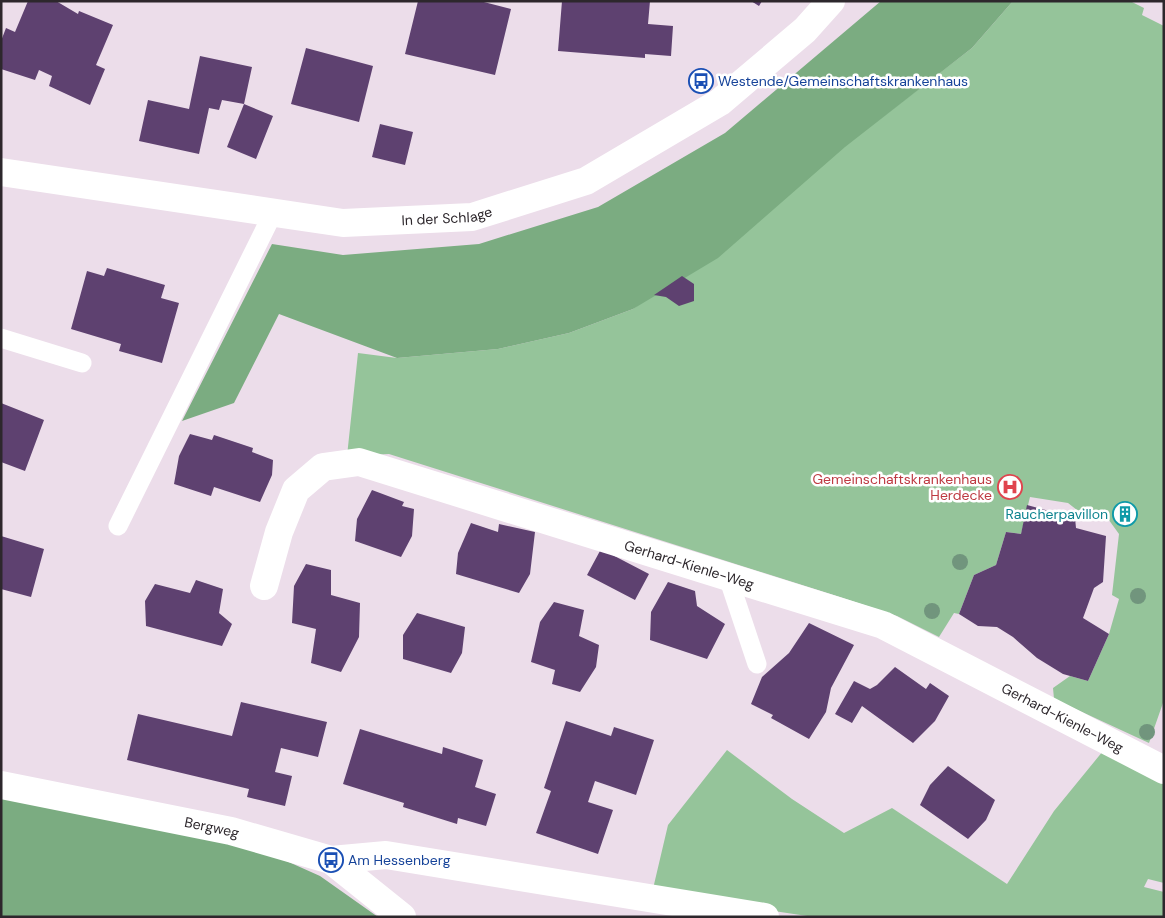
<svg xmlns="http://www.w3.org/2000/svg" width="1165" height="918" viewBox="0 0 1165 918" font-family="'DM Sans',sans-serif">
  <rect width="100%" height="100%" fill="#ecddea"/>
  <!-- green -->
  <path fill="#95c49a" d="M 1013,1 L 1130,1 L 1144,8 L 1142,15 L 1164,26 L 1164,700 L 1149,743 L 1054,699 L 1053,688 L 1070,676 L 1088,681 L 1109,634 L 1119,599 L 1112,595 L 1119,534 L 1106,516 L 1077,510 L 1068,503 L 1030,497 L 1021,534 L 1006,532 L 996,565 L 974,575 L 959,614 L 954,613 L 939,637 L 897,616 L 840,597 L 389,454 L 347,456 L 358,353 L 397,358 L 498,349 L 569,333 L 633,309 L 972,48 Z
    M 727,750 L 792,799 L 844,833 L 892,808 L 1007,884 L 1054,811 L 1103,751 L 1164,777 L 1164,883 L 1148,879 L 1144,887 L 1164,892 L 1164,917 L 814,917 L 652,893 L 668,825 Z"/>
  <!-- forest -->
  <path fill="#7bac81" d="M 881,1 L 1013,1 L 972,48 L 845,147 L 718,258 L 633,309 L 569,333 L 498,349 L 397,358 L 279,314 L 234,403 L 182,421 L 272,244 L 343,255 L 479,244 L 598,207 L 725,133 Z
    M 1,793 L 222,841 L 273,855 L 320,876 L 378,917 L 1,917 Z"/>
  <!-- building -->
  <path fill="#5e4170" d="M 28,1 L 56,1 L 78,14 L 79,11 L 113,25 L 96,65 L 105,69 L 90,105 L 49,86 L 52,76 L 39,70 L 35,80 L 1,69 L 1,41 L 6,28 L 15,32 Z
    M 418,1 L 480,1 L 511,9 L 495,75 L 405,54 Z
    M 562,1 L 650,1 L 648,24 L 673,26 L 671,56 L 645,54 L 645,58 L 558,51 Z
    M 751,1 L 762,1 L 759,6 Z
    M 306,48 L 373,66 L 359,122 L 291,104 Z
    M 200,56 L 252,67 L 244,104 L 222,100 L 219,110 L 209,108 L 199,154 L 139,141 L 148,100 L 189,109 Z
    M 244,104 L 273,116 L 256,159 L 227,147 Z
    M 380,124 L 413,132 L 405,165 L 372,157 Z
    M 107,268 L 165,285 L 161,298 L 179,303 L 162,363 L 119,351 L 121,344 L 71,329 L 87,271 L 104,276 Z
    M 682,276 L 694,284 L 694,301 L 679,306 L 666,297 L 654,295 Z
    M 1,403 L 44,420 L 25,471 L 1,462 Z
    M 190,434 L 212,440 L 214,435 L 253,448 L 252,452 L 273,460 L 272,475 L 260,502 L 214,487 L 211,496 L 174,484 L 179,456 Z
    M 372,490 L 404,502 L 402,506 L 414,509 L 412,536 L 401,557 L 355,541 L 357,519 Z
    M 1027,505 L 1075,518 L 1076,528 L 1106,536 L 1103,582 L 1094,588 L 1083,618 L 1109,634 L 1088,681 L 1063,674 L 1037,658 L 1013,637 L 997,627 L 978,626 L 959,614 L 974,575 L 996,565 L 1006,532 L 1021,534 Z
    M 1125,507 L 1133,519 L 1126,523 L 1119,511 Z
    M 471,523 L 498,532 L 499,524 L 535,532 L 530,574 L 519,593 L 456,574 L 458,553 Z
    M 1,536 L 44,549 L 31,597 L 1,589 Z
    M 601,549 L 649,574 L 635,600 L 587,575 Z
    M 306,564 L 331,570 L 331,595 L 360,603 L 359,637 L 341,672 L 311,663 L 316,629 L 292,623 L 294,586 Z
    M 196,580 L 223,589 L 219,613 L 232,624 L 222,646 L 146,626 L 145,601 L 155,584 L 190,593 Z
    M 668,582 L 695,591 L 697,606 L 725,624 L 707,659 L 650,640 L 651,612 Z
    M 554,602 L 584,610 L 579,636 L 599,645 L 596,667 L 580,692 L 552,684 L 555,670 L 531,662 L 540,622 Z
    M 417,613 L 465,627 L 462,653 L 451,673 L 403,659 L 403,635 Z
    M 809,623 L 854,645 L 831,688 L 826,712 L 809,739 L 771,718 L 773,715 L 751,704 L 762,677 L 789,653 Z
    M 895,667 L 926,689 L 930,683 L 949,696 L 935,721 L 913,743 L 862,706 L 852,723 L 835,714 L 854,681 L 870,689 L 877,685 Z
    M 241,702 L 327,722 L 318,757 L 281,748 L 275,772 L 292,776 L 285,806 L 247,797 L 249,789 L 127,760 L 138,714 L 232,736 Z
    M 566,721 L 611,736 L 614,727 L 654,740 L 636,795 L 595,781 L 588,802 L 613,810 L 598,854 L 536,833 L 551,791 L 544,788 Z
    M 360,729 L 442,754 L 443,747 L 483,760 L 475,787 L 496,794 L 486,826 L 458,818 L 457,824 L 403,807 L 404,803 L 343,784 Z
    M 948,766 L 995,800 L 986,820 L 968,839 L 920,805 L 930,785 Z"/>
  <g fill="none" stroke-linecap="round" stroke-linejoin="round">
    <!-- service -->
    <path stroke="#fff" stroke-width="19" d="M 1,338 L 82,363
      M 118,526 L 273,213
      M 728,577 L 757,664"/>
    <!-- minor -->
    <g stroke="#fff" stroke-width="28">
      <path id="s1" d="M 1,172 L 343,223 L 472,217 L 586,181 L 720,102 L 805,30 L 831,1"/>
      <path id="s2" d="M 264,586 L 279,532 L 296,490 L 323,467 L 359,462 L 883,625 L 1164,770"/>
      <path id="s3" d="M 1,785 L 231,831 L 331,860 L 402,917"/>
      <path d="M 331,860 L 386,855 L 765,917"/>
    </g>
  </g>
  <!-- trees -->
  <g fill="#71957d">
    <circle cx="960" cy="562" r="8"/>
    <circle cx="1138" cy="596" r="8"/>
    <circle cx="932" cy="611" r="8"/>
    <circle cx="1147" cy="732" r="8"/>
  </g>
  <!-- icons -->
  <defs>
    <symbol id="bus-ring" viewBox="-11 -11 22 22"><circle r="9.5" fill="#fff" stroke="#1a4fb4" stroke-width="1.5"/><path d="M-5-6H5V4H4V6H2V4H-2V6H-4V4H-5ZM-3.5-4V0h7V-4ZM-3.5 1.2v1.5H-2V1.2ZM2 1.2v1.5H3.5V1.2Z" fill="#1a4fb4"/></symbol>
    <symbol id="hospital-ring" viewBox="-11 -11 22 22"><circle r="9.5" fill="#fff" stroke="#e0444e" stroke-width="1.5"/><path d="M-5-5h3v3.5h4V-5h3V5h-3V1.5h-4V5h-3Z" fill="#e0444e"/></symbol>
    <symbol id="building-ring" viewBox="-11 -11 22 22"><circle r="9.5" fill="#fff" stroke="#0f9aa8" stroke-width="1.5"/><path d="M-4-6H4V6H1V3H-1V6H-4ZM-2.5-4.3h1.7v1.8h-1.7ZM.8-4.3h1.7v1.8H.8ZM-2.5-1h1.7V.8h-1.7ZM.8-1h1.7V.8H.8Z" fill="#0f9aa8"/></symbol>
  </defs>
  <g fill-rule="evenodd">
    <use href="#bus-ring" x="687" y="67" width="28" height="28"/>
    <use href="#hospital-ring" x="996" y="473" width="28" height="28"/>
    <use href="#building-ring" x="1111" y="500" width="28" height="28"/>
    <use href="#bus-ring" x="317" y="846" width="28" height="28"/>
  </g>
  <g text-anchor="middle" stroke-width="5" stroke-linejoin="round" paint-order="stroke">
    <!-- transit labels -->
    <g font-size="14" fill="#164399" stroke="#fff" text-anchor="start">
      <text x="718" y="86">Westende/Gemeinschaftskrankenhaus</text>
      <text x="348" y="865">Am Hessenberg</text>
    </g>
    <!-- street labels -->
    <g font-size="14" fill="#2d272c" stroke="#fff">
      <text dy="5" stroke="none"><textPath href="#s1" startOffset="450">In der Schlage</textPath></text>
      <text dy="5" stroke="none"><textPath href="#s2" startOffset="519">Gerhard-Kienle-Weg</textPath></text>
      <text dy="5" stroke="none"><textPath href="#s2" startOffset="924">Gerhard-Kienle-Weg</textPath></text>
      <text dy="5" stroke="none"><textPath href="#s3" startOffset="215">Bergweg</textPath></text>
    </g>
    <!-- health labels -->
    <g font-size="14" fill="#be3a42" stroke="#fff" text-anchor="end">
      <text x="992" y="484">Gemeinschaftskrankenhaus<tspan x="992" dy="16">Herdecke</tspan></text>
    </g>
    <!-- culture labels -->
    <g font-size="14" fill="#0d838f" stroke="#fff" text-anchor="end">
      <text x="1108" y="519">Raucherpavillon</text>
    </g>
  </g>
  <!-- border -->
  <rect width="1165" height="918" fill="none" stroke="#2d272c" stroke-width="5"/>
</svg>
